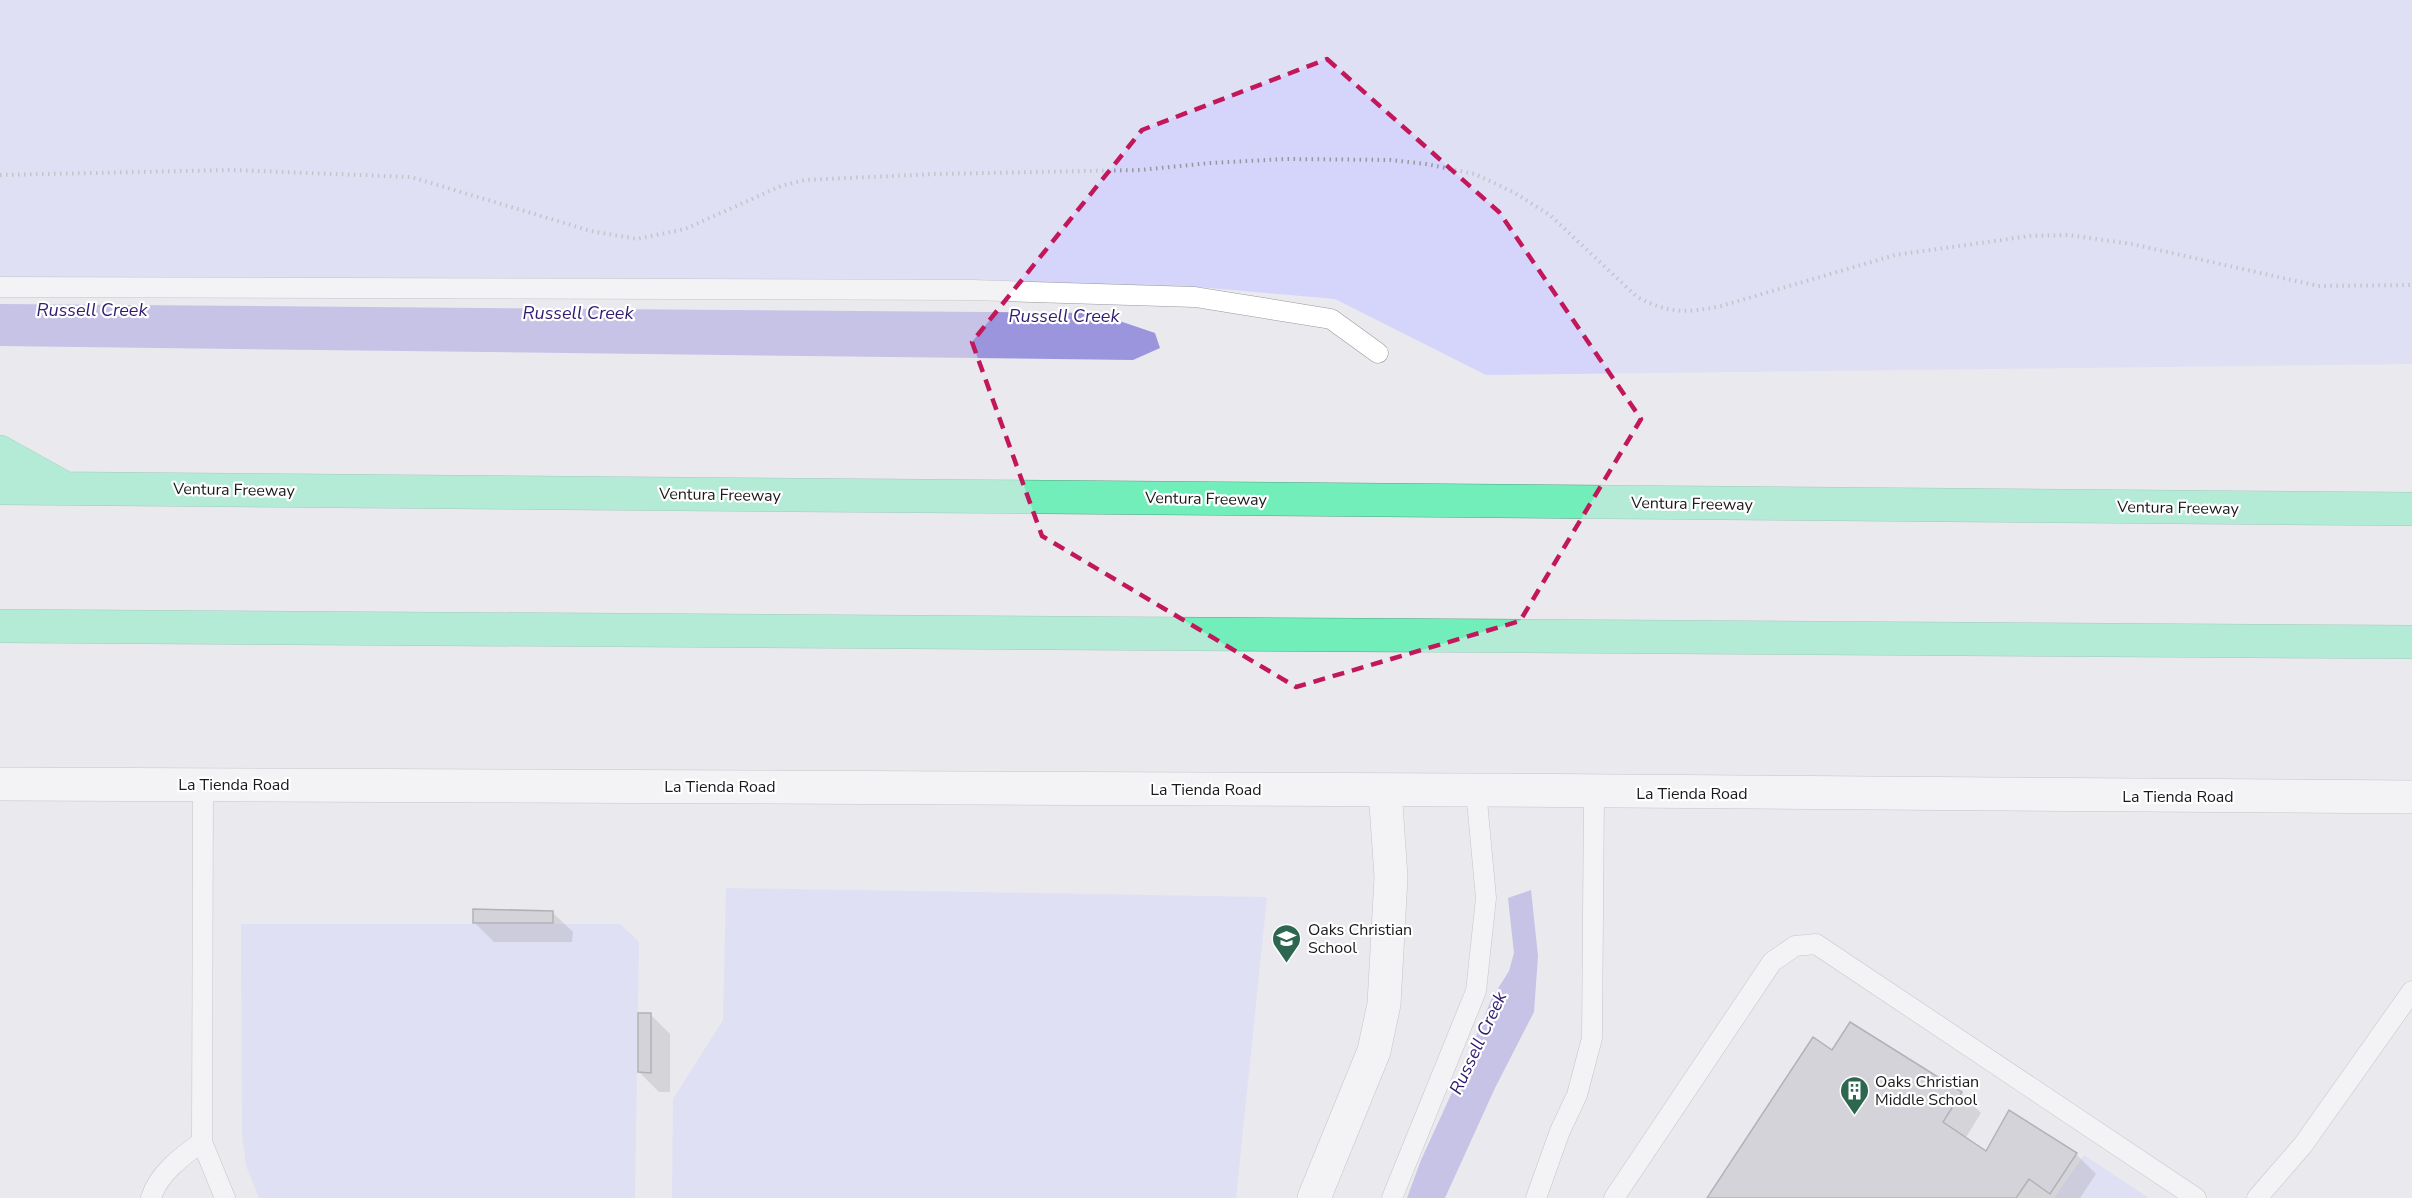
<svg xmlns="http://www.w3.org/2000/svg" width="2412" height="1198" viewBox="0 0 2412 1198" font-family="'Nunito Sans',sans-serif">
  <rect width="100%" height="100%" fill="#e9e9ee"/>
  <!-- green -->
  <path fill="#d5d4fa" d="M 0,0 L 2412,0 L 2412,364 L 1486,375 L 1335,299 L 1199,287 L 0,279 Z
    M 726,888 L 1267,897 L 1236,1198 L 672,1198 L 673,1099 L 723,1020 Z
    M 241,924 L 620,924 L 639,942 L 635,1198 L 259,1198 L 246,1166 L 242,1135 Z
    M 2084,1155 L 2149,1198 L 2054,1198 Z"/>
  <!-- water -->
  <path fill="#9b95de" d="M 0,304 L 1096,313 L 1155,333 L 1160,348 L 1133,360 L 0,346 Z
    M 1531,890 L 1538,956 L 1534,1012 L 1495,1088 L 1445,1198 L 1407,1198 L 1421,1160 L 1460,1075 L 1492,998 L 1509,971 L 1514,953 L 1508,898 Z"/>
  <!-- shadow -->
  <path fill="#0003" d="M 552,912 L 573,932 L 572,942 L 494,942 L 474,922 Z
    M 650,1014 L 670,1034 L 670,1092 L 659,1092 L 639,1072 Z
    M 1833,1052 L 1961,1093 L 1981,1113 L 1965,1139 L 1986,1153 L 2076,1154 L 2096,1174 L 2080,1198 L 1709,1198 Z"/>
  <!-- building -->
  <path fill="#b8b8be" stroke="#6e6e73" stroke-width="1.5" d="M 473,909 L 553,911 L 553,923 L 473,923 Z
    M 638,1013 L 651,1013 L 651,1073 L 638,1072 Z
    M 1850,1022 L 1962,1092 L 1943,1122 L 1986,1151 L 2009,1110 L 2077,1153 L 2050,1194 L 2029,1179 L 2016,1198 L 1707,1198 L 1813,1037 L 1832,1050 Z"/>
  <g fill="none" stroke-linecap="round" stroke-linejoin="round">
    <defs>
      <path id="service" d="M 0,287 L 972,290 L 1195,297 L 1331,319 L 1378,353
        M 203,784 L 202,1142 L 225,1198
        M 151,1198 C 158,1174 182,1156 202,1142
        M 1392,1198 L 1476,991 L 1486,898 L 1476,790
        M 1536,1198 L 1560,1131 L 1577,1095 L 1592,1038 L 1594,792
        M 1614,1198 L 1772,962 L 1795,946 L 1816,944 L 2196,1198
        M 2257,1198 L 2303,1145 L 2412,991"/>
      <path id="minor" d="M 1314,1198 L 1374,1051 L 1384,1004 L 1391,877 L 1385,790"/>
      <path id="tertiary" d="M 0,784 L 1476,790 L 2412,797"/>
      <path id="motorway" d="M 0,452 L 61,486
        M 0,488 L 2412,509
        M 0,626 L 2412,642"/>
    </defs>
    <!-- service casing -->
    <use href="#service" stroke="#98989d" stroke-width="21"/>
    <!-- minor casing -->
    <use href="#minor" stroke="#98989d" stroke-width="34"/>
    <!-- tertiary casing -->
    <use href="#tertiary" stroke="#98989d" stroke-width="34"/>
    <!-- motorway casing -->
    <use href="#motorway" stroke="#53a382" stroke-width="34"/>
    <!-- path -->
    <path stroke="#98989c" stroke-width="4" stroke-dasharray="1.5 4.5" stroke-linecap="butt" d="M 0,175 L 231,170 L 411,177 L 591,231 L 637,239 L 685,229 L 781,186 L 804,180 L 935,174 L 1140,170 L 1210,163 L 1286,159 L 1391,160 L 1426,164 L 1475,174 L 1515,193 L 1551,216 L 1637,297 C 1669,314 1687,313 1721,306 L 1895,255 L 2030,236 L 2068,235 L 2132,244 L 2318,286 L 2412,285"/>
    <!-- service -->
    <use href="#service" stroke="#fff" stroke-width="20"/>
    <!-- minor -->
    <use href="#minor" stroke="#fff" stroke-width="33"/>
    <!-- tertiary -->
    <use href="#tertiary" stroke="#fff" stroke-width="33"/>
    <!-- motorway -->
    <use href="#motorway" stroke="#72eeba" stroke-width="33"/>
  </g>
  <!-- marked area -->
  <path d="M0 0H2412V1198H0ZM 1327,59 L 1499,212 L 1641,419 L 1520,621 L 1296,687 L 1042,536 L 972,342 L 1142,130 Z" fill="#e9e9ee" fill-opacity=".55" fill-rule="evenodd"/>
  <path fill="none" stroke="#c2185b" stroke-width="4.5" stroke-dasharray="12 8" stroke-linejoin="round" d="M 1327,59 L 1499,212 L 1641,419 L 1520,621 L 1296,687 L 1042,536 L 972,342 L 1142,130 Z"/>
  <!-- icons -->
  <defs>
    <symbol id="school-pin" viewBox="-11 -11 22 30"><path d="M0 17L-7.5 6A9.5 9.5 0 1 1 7.5 6Z" fill="#2e674f" stroke="#fff"/><path d="M0-5L7-2L0 1L-7-2ZM-4 1L0 2.5L4 1V4Q0 6-4 4Z" fill="#fff"/></symbol>
    <symbol id="building-pin" viewBox="-11 -11 22 30"><path d="M0 17L-7.5 6A9.5 9.5 0 1 1 7.5 6Z" fill="#2e674f" stroke="#fff"/><path d="M-4-6H4V6H1V3H-1V6H-4ZM-2.5-4.3h1.7v1.8h-1.7ZM.8-4.3h1.7v1.8H.8ZM-2.5-1h1.7V.8h-1.7ZM.8-1h1.7V.8H.8Z" fill="#fff"/></symbol>
  </defs>
  <g fill-rule="evenodd">
    <use href="#school-pin" x="1270" y="922" width="33" height="45"/>
    <use href="#building-pin" x="1838" y="1074" width="33" height="45"/>
  </g>
  <g text-anchor="middle" stroke-width="4.5" stroke-linejoin="round" paint-order="stroke">
    <!-- street labels -->
    <g font-size="16" fill="#19191b" stroke="#fff">
      <text transform="translate(234 489) rotate(1)" y="6">Ventura Freeway</text>
      <text transform="translate(720 494) rotate(1)" y="6">Ventura Freeway</text>
      <text transform="translate(1206 498) rotate(1)" y="6">Ventura Freeway</text>
      <text transform="translate(1692 503) rotate(1)" y="6">Ventura Freeway</text>
      <text transform="translate(2178 507) rotate(1)" y="6">Ventura Freeway</text>
      <text x="234" y="790">La Tienda Road</text>
      <text x="720" y="792">La Tienda Road</text>
      <text x="1206" y="795">La Tienda Road</text>
      <text x="1692" y="799">La Tienda Road</text>
      <text x="2178" y="802">La Tienda Road</text>
    </g>
    <!-- poi labels -->
    <g font-size="16" fill="#19191b" stroke="#fff" text-anchor="start">
      <text x="1308" y="935">Oaks Christian<tspan x="1308" dy="18">School</tspan></text>
      <text x="1875" y="1087">Oaks Christian<tspan x="1875" dy="18">Middle School</tspan></text>
    </g>
    <!-- water labels -->
    <g font-size="18" font-style="italic" fill="#301b6f" stroke="#fff">
      <text x="92" y="316">Russell Creek</text>
      <text x="578" y="319">Russell Creek</text>
      <text x="1064" y="322">Russell Creek</text>
      <text transform="translate(1478 1043) rotate(-65)" y="6">Russell Creek</text>
    </g>
  </g>
</svg>
